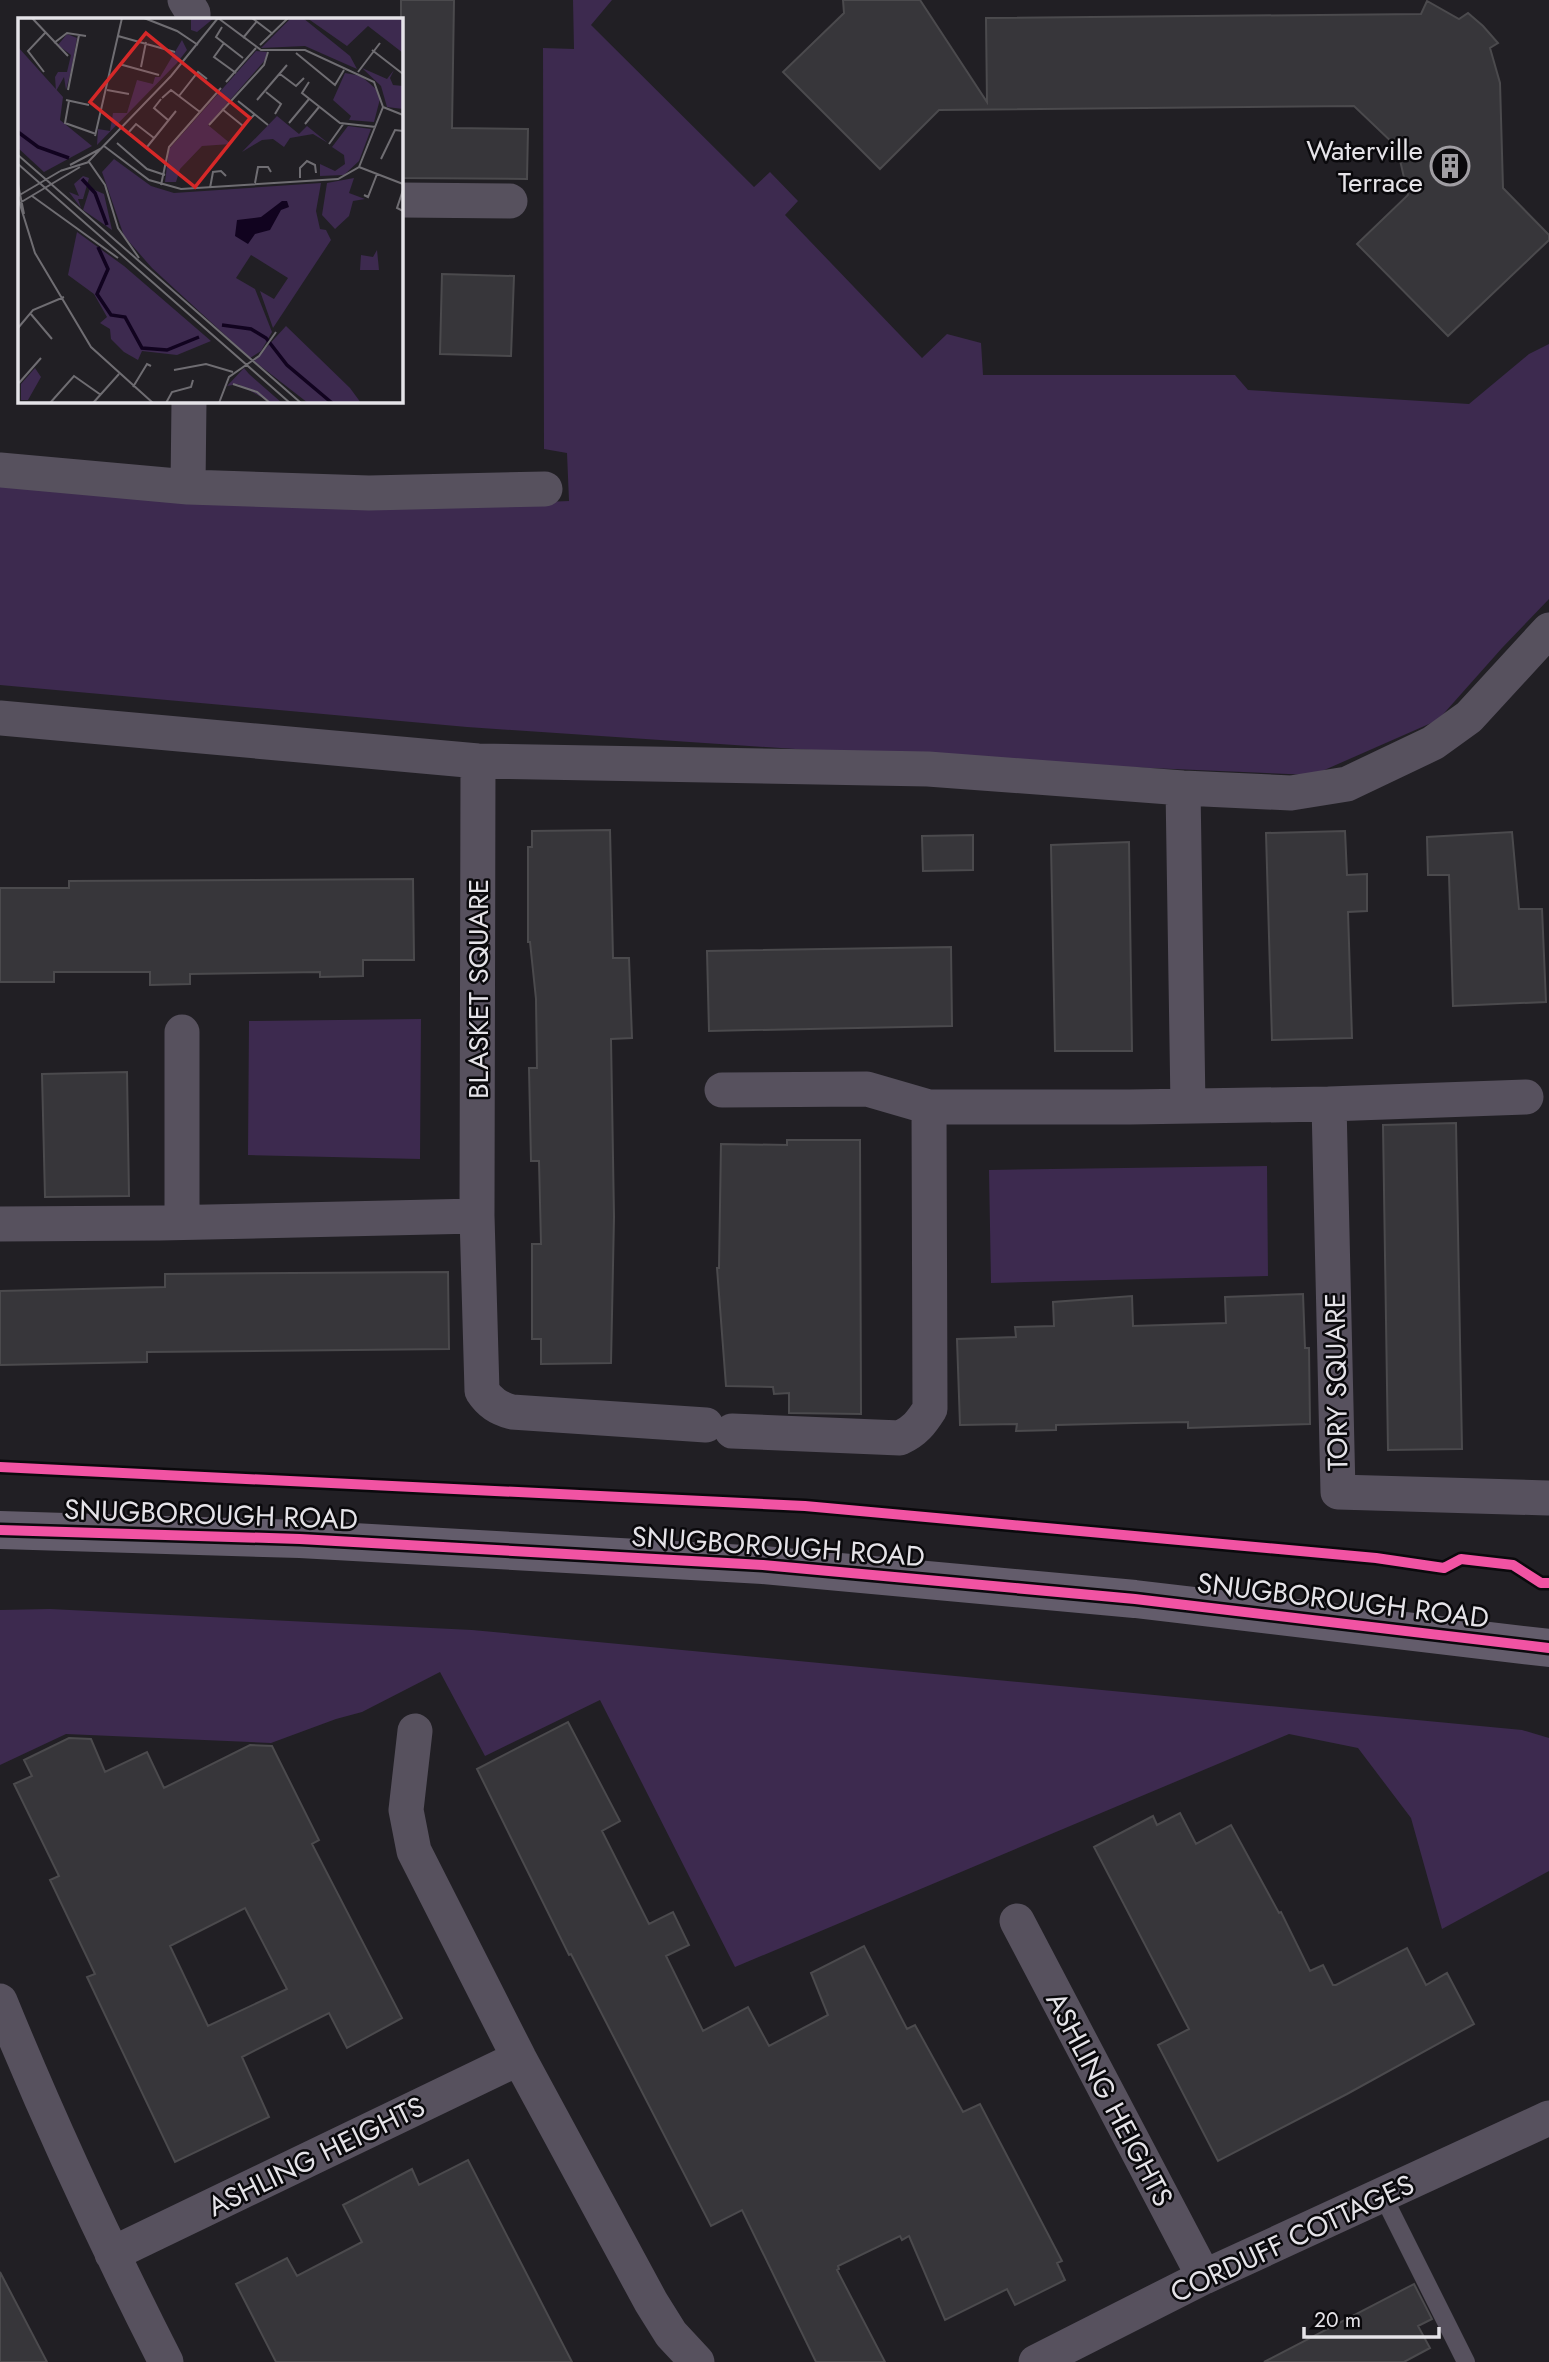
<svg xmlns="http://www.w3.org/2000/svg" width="1549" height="2362" viewBox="0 0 1549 2362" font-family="Jost,sans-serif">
  <rect width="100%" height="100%" fill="#211f24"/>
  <!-- green -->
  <path fill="#3d2a4f" d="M 573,0 L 612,0 L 591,25 L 754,187 L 770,172 L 798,201 L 785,215 L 922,358 L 947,334 L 981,343 L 983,375 L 1235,375 L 1248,390 L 1469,404 L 1529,354 L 1549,344 L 1549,599 L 1502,648 L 1438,720 L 1313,775 L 943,759 L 467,727 L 0,685 L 0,482 L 359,510 L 569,501 L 567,453 L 544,449 L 543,48 L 574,49 Z
    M 421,1019 L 420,1159 L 248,1155 L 249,1021 Z
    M 1267,1166 L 1268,1276 L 991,1283 L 989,1170 Z
    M 50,1609 L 472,1630 L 1522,1730 L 1549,1738 L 1549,1871 L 1442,1929 L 1411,1818 L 1358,1748 L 1289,1734 L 735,1967 L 600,1700 L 485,1756 L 440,1672 L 362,1712 L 336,1719 L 271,1743 L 66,1734 L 0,1765 L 0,1610 Z"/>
  <!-- building -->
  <path fill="#37363a" stroke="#4b4a4d" stroke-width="2" fill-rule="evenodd" d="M 401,0 L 454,0 L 452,128 L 528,129 L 527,179 L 401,178 Z
    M 843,0 L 920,0 L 987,102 L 986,18 L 1421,14 L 1427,1 L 1459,19 L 1468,13 L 1483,26 L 1498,43 L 1490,48 L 1500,83 L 1503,188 L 1549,235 L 1549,240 L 1448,336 L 1357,244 L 1408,195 L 1397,147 L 1354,106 L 939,110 L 880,169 L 783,72 L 844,13 Z
    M 442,274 L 514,276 L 511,356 L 440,354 Z
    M 610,830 L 613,958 L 629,958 L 632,1038 L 611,1039 L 614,1217 L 611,1363 L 541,1364 L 541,1339 L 532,1339 L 532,1244 L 541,1244 L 539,1161 L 531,1161 L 529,1068 L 537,1068 L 536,999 L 530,942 L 528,942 L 528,847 L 532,847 L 532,831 Z
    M 1345,831 L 1347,875 L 1367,874 L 1367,911 L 1348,912 L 1352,1038 L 1272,1040 L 1266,833 Z
    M 1512,832 L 1519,909 L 1542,909 L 1546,1002 L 1453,1006 L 1449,875 L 1428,875 L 1427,837 Z
    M 973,835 L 973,870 L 923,871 L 922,836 Z
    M 1129,842 L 1132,1051 L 1055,1051 L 1051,845 Z
    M 413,879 L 414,960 L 363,960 L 363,976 L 320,977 L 320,972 L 190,974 L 190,984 L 150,985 L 150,972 L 54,972 L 54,982 L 0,982 L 0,888 L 69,888 L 69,881 Z
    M 951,947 L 952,1026 L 709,1031 L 707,951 Z
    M 127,1072 L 129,1196 L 45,1197 L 42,1074 Z
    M 1456,1123 L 1462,1449 L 1388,1450 L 1383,1125 Z
    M 787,1140 L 860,1140 L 861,1414 L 789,1413 L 789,1393 L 774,1394 L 773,1387 L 726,1386 L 717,1268 L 719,1268 L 721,1144 L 787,1145 Z
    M 448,1272 L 449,1349 L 147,1352 L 147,1362 L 0,1365 L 0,1291 L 165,1287 L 165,1274 Z
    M 1303,1294 L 1305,1348 L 1309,1348 L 1310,1424 L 1188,1428 L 1188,1422 L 1135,1423 L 1056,1425 L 1056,1430 L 1016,1431 L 1017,1424 L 960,1425 L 957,1339 L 1016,1337 L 1015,1327 L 1054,1326 L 1053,1302 L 1132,1296 L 1133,1326 L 1226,1323 L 1225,1297 Z
    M 568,1722 L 620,1821 L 602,1831 L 649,1924 L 673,1912 L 689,1945 L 666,1956 L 703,2031 L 748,2007 L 769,2046 L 828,2015 L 811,1973 L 864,1946 L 907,2029 L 915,2025 L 963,2112 L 980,2104 L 1062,2261 L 1057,2263 L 1065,2280 L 1015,2305 L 1007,2289 L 945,2320 L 909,2236 L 902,2240 L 900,2236 L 838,2266 L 839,2269 L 837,2270 L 885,2362 L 816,2362 L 742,2210 L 711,2226 L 571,1954 L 569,1955 L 477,1769 Z
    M 69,1738 L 91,1739 L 105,1772 L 147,1752 L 164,1788 L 250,1745 L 272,1746 L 319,1840 L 312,1844 L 402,2018 L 347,2048 L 329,2013 L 242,2057 L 269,2117 L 175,2162 L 87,1977 L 95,1974 L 50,1880 L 59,1876 L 14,1784 L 32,1776 L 24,1760 ZM 245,1908 L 287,1989 L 208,2026 L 170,1946 Z
    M 1180,1813 L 1196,1844 L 1231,1825 L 1279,1913 L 1281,1912 L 1310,1971 L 1323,1965 L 1333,1985 L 1336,1985 L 1407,1948 L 1426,1985 L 1447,1973 L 1474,2024 L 1347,2094 L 1218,2161 L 1158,2045 L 1189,2029 L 1094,1847 L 1153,1816 L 1157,1825 Z
    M 468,2160 L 572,2362 L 276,2362 L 236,2284 L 287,2258 L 297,2276 L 362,2242 L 343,2205 L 412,2169 L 419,2185 Z
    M 0,2272 L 47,2362 L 0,2362 Z
    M 1414,2284 L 1432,2319 L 1418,2326 L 1430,2348 L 1404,2362 L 1264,2362 Z"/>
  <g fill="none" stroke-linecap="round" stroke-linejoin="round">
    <!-- service -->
    <path stroke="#57515e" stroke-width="18" d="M 1382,2194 L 1466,2362"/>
    <!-- minor -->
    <path stroke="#57515e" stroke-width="35" d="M 185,0 L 193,13 L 193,19
      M 401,200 L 510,201
      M 0,470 L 188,487 L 369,493 L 545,489
      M 188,487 L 189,401
      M 0,718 L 478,761 L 928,769 L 1183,788 L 1291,793 L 1347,784 L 1433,743 L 1469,717 L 1549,630
      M 478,761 L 477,1216 L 482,1391 C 490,1403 498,1408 512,1412 L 706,1425
      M 1183,788 L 1188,1106
      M 182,1032 L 182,1221
      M 722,1090 L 867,1089 L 929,1107 L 1130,1107 L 1329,1104 L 1526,1097
      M 1329,1104 L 1338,1492 L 1548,1498
      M 0,1224 L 160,1223 L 477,1216
      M 732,1431 L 900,1438 C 915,1431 921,1423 930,1409 L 929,1107
      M 415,1731 L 406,1810 L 414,1851 L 519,2058 L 651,2302 L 671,2334 L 697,2362
      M 1017,1921 L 1204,2277
      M 0,2001 C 50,2124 106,2244 166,2362
      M 112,2254 L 519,2058
      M 1036,2362 L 1204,2277 L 1549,2118"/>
    <!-- secondary -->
    <path stroke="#635c6b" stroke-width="38" d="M 0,1530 L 300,1539 L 763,1565 L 1135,1599 L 1549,1648"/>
    <defs>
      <path id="cycleway" d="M 0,1467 L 805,1506 L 1376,1558 L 1444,1568 L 1461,1559 L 1513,1565 L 1541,1583 L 1549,1583
        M 0,1530 L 300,1539 L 763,1565 L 1135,1599 L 1549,1648"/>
    </defs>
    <!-- cycleway casing -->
    <use href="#cycleway" stroke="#0a090c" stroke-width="15"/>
    <!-- cycleway -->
    <use href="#cycleway" stroke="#f153a3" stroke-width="10"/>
  </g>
  <!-- icons -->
  <defs>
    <symbol id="building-ring" viewBox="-11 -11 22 22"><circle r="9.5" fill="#0a090c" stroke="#a09ea3" stroke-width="1.5"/><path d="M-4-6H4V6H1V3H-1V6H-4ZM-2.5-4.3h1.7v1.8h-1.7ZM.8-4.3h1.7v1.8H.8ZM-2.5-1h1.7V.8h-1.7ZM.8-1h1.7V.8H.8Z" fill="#a09ea3"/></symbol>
  </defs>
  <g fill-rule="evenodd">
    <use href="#building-ring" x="1428" y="144" width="44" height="44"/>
  </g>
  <g text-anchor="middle" stroke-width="5" stroke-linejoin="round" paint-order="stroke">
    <!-- poi labels -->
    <g font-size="28" fill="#e5e3e8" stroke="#0a090c" text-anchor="end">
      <text x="1423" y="160">Waterville<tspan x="1423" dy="32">Terrace</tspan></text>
    </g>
    <!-- street labels -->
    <g font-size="28" fill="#e5e3e8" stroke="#0a090c">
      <text transform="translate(478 989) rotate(-90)" y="10">BLASKET SQUARE</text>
      <text transform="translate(1336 1382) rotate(-91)" y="10">TORY SQUARE</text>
      <text transform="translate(211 1514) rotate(2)" y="10">SNUGBOROUGH ROAD</text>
      <text transform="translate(778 1546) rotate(4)" y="10">SNUGBOROUGH ROAD</text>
      <text transform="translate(1343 1600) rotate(7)" y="10">SNUGBOROUGH ROAD</text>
      <text transform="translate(1110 2099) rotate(62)" y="10">ASHLING HEIGHTS</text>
      <text transform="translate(316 2156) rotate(-26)" y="10">ASHLING HEIGHTS</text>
      <text transform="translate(1292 2238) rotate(-25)" y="10">CORDUFF COTTAGES</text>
    </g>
  </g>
  <!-- overview -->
  <g transform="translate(18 18)">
    <rect width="385" height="385" fill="#211f24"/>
    <path d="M 173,0 L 196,0 L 179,14 L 173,12 ZM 273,0 L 285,0 L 332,38 L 339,51 L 287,28 L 243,30 ZM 289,0 L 385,0 L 385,35 L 350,8 L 329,28 ZM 49,16 L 59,20 L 53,53 L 48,72 L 46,59 L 38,73 L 37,59 L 40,54 L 49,54 L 53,37 L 40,27 ZM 164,22 L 169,32 L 159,45 L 79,127 L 80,111 L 92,113 L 95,95 L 109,95 L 119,62 L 135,66 L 137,59 L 142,59 ZM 0,29 L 45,79 L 42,102 L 74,128 L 26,154 L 0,130 ZM 238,33 L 249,34 L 248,41 L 190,107 L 213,126 L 184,128 L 162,151 L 158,164 L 147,164 L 151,131 ZM 344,50 L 369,61 L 376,52 L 372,60 L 375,67 L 385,68 L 385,91 L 369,89 L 363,68 ZM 327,55 L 343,58 L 358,71 L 362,81 L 356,104 L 331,102 L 333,98 L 315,82 ZM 259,98 L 281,116 L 289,108 L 310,125 L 295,116 L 272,120 L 266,129 L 255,121 L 244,122 L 224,134 ZM 330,108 L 353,111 L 341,143 L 326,157 L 302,158 L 302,146 L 317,153 L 327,146 L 326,137 L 314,129 ZM 96,141 L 133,168 L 156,175 L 303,165 L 298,193 L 302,211 L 308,212 L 313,222 L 255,310 L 242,273 L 256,281 L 270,260 L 233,237 L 218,260 L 237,271 L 254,314 L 243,333 L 232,340 L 134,250 L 106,218 L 84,154 ZM 65,158 L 71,160 L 65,181 L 60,181 L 63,190 L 51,174 L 61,178 L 56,166 ZM 336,160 L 331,175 L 347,181 L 335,183 L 331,198 L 317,211 L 304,197 L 309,165 ZM 72,170 L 86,176 L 94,212 L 65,192 ZM 59,214 L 106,248 L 193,323 L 159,337 L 124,333 L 120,342 L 106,334 L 93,321 L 92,311 L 82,305 L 89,299 L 76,276 L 50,257 ZM 359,232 L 361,252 L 342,252 L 343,237 L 355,239 ZM 268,308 L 332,370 L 343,385 L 290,385 L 236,343 ZM 17,350 L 23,359 L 10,382 L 3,382 L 3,366 ZM 226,350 L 231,356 L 264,385 L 254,385 L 220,366 L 209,368 Z" fill="#3d2a4f"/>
    <path d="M 264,183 L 269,183 L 271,189 L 263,192 L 252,212 L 237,216 L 230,226 L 217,218 L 219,202 L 243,199 Z" fill="#11031f"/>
    <path fill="none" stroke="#11031f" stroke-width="3.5" d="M 0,114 L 20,129 L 51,140M 64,161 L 77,175 L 89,207M 80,229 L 90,251 L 79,276 L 93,297 L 107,299 L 124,330 L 149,332 L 181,319M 204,307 L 233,311 L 248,320 L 269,347 L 314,385"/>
    <path fill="none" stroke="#6f6d72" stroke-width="2" d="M 14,0 L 50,38M 126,0 L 159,13 L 180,27M 234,0 L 255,16M 204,9 L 198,19 L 225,40M 100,18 L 157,34M 225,20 L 239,3M 36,25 L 49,15 L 68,18M 206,25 L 196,39 L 218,55M 242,27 L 270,0M 354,32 L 385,56M 278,35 L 317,67 L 326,52M 101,46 L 141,57M 123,49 L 128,24M 26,54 L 10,33 L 27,15M 340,54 L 362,25M 262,56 L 278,68 L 286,60M 208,64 L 238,30M 291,64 L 284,75 L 322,105 L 358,109M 50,72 L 61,17M 89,72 L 111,76M 248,74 L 263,86 L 257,96M 161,78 L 180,54 L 189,61M 144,80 L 153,72 L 182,94M 143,81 L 136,90 L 150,102M 48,82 L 71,87M 239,82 L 269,47M 51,83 L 47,105 L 78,116M 220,83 L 250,107M 365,89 L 385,97M 204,91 L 225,108 L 236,97M 271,105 L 291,81M 287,106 L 301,89M 191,107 L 246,47 L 250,34M 110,115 L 118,106 L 136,120M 77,118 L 104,0M 99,125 L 129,151 L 147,157M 311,126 L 326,105M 86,128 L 131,162 L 163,171 L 320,161 L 341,149 L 365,89 L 356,64 L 287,32 L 243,32 L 200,0M 129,129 L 158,93M 0,137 L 283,385M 363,141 L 377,112 L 385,113M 70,144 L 153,58 L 200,0M 0,146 L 272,385M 52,147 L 84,130M 341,149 L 385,166M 42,153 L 71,144 L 87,167 L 100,210 L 121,240M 282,160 L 282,150 L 289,143 L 297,147 L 298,155M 237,165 L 240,149 L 250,149 L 253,154M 0,166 L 6,196M 143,167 L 151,129 L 203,70M 192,170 L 195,154 L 203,153 L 208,158M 385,172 L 379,190 L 385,193M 346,177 L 350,179 L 359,156M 0,178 L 44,152M 14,178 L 100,240M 0,180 L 17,235 L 73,329 L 135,385M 0,186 L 62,149M 12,295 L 34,321M 0,310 L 15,292 L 46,279M 156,352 L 188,346 L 215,354M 1,365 L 23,340M 215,366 L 239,374 L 252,385M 115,369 L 129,346 L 133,348M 32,385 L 56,358 L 83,377M 75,385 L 101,356M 148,385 L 154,374 L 173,369 L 175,362M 201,385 L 211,359 L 241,338 L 258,314"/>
    <path fill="#d62828" fill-opacity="0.15" stroke="#d62828" stroke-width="3.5" d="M 128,15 L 232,100 L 177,169 L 72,84 Z"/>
    <rect width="385" height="385" fill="none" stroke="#e5e3e8" stroke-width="3.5"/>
  </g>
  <!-- scale -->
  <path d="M1304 2327v10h135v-10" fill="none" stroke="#e5e3e8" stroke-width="3.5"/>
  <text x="1314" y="2327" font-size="21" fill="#e5e3e8" stroke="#0a090c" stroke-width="5" paint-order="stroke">20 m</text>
</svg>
